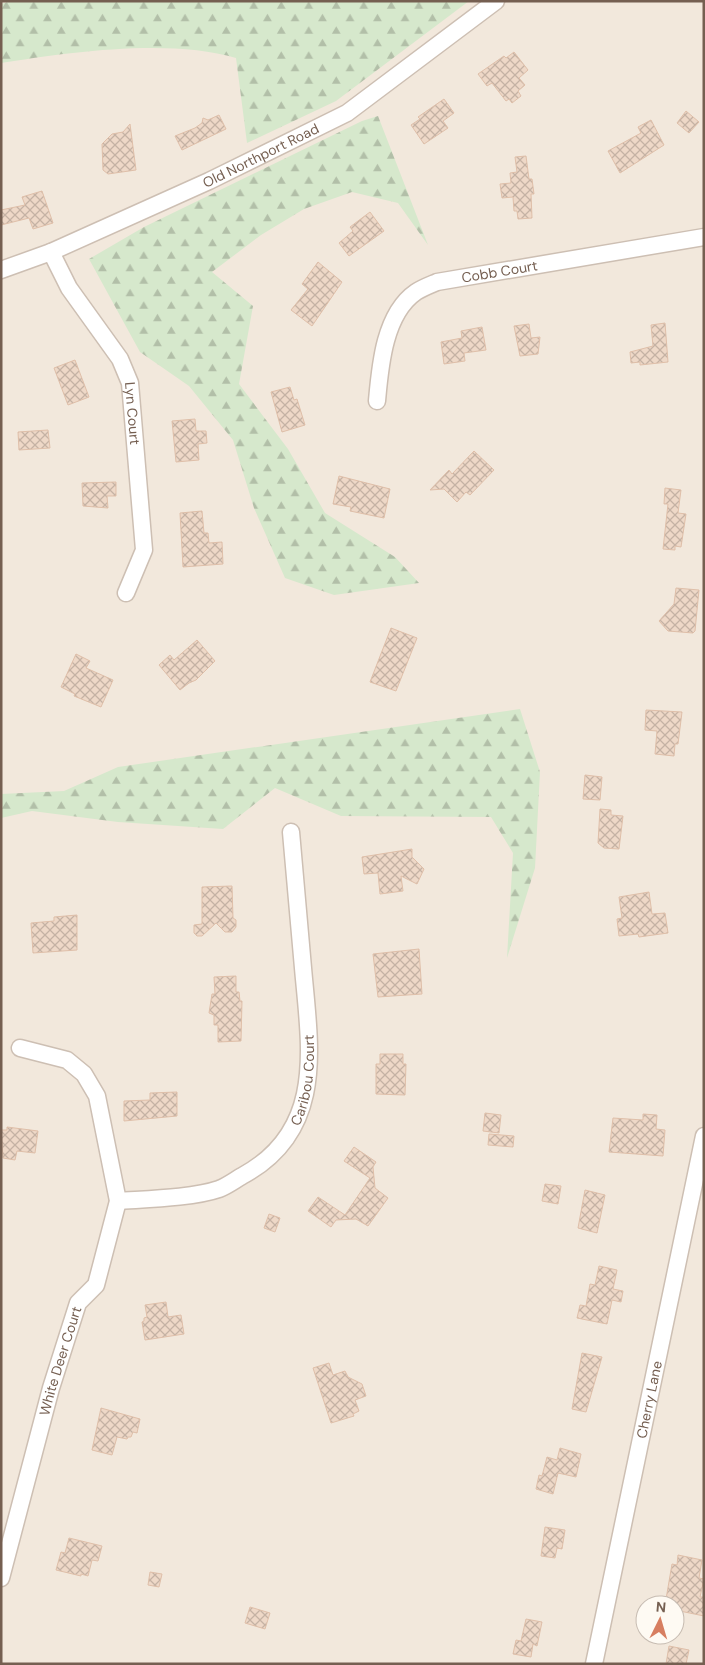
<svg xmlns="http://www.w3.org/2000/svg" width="705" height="1665" viewBox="0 0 705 1665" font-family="'DM Sans',sans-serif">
  <defs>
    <pattern id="forest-firs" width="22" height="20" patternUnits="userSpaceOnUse" patternTransform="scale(1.25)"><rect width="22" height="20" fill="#d6e8cc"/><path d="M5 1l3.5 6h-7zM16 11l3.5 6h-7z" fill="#b2bfa8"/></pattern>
    <pattern id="building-cross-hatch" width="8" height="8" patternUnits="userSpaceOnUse" patternTransform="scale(1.25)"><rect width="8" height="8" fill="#eed8c7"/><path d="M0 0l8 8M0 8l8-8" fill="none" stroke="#c5b2a4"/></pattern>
  </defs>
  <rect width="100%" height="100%" fill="#fbf6ed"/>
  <!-- residential -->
  <path fill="#f2e8dc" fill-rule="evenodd" d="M 1,1 L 704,1 L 704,1664 L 1,1664 ZM 645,1605 L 675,1605 L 675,1635 L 645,1635 Z"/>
  <!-- forest -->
  <path fill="url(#forest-firs)" d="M 11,1 L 469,1 L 336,101 L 247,143 L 236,58 C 171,38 68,52 1,63 L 1,4 Z
    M 378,116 L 428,245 L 398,203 L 352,192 L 304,209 L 261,235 L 212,272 L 253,306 L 239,384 L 288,449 L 325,513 L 395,557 L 419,583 L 334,595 L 285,578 L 254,508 L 233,440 L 189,386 L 140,352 L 89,259 L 144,227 L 362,121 Z
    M 520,709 L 540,772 L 535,868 L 507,958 L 513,853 L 491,817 L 341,816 L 275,788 L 223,829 L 118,822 L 32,811 L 1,818 L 1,794 L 64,791 L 118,767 Z"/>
  <!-- building -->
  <path fill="url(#building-cross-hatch)" stroke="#dfbfa9" d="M 514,52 L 528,70 L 519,78 L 525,85 L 518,91 L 521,96 L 512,103 L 509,99 L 506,101 L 492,83 L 487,86 L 478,74 L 504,56 L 506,58 Z
    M 444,99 L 454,113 L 443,121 L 448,128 L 424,144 L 411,125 L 420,119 L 418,117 Z
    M 686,111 L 699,122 L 689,133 L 677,123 Z
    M 219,115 L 226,129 L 182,150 L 175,136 L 195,128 L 202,123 L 203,118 L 208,120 Z
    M 651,120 L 664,145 L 620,173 L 608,151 L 641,133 L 638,127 Z
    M 130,124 L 136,170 L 108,174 L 103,170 L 102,144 L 112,134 L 123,132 Z
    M 526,156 L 529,179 L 532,179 L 534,194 L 531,194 L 532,218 L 518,219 L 517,211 L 514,211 L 513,197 L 502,198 L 500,184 L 511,183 L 510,173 L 517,172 L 515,157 Z
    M 42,191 L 53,223 L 33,229 L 29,218 L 1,225 L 1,210 L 25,205 L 22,197 Z
    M 370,212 L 384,231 L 349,256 L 339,243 L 353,231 L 350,227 Z
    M 318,262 L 342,282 L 312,326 L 291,310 L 308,289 L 302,284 Z
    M 665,323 L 668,362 L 640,365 L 640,362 L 631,363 L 630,352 L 653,346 L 651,325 Z
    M 529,324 L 531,338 L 540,337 L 538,354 L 520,356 L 514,326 Z
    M 482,327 L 486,350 L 464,353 L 465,361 L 444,364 L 441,342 L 462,338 L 461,331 Z
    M 75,360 L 89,397 L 68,405 L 54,368 Z
    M 290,387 L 294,400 L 297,399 L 305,425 L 282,432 L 271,392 Z
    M 195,419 L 196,431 L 206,431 L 207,443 L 198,444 L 199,460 L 176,462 L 172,421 Z
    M 48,430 L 50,448 L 19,450 L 18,432 Z
    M 474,451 L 494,470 L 470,495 L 466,492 L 457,502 L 444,489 L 430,490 L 449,470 L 452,474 Z
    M 339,476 L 390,489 L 384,518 L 350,511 L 351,507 L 333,504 Z
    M 116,482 L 116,496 L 107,496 L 108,508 L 83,506 L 82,483 Z
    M 665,488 L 681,490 L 678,513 L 686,514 L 681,547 L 675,546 L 675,550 L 663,549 L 668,504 L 664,504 Z
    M 202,511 L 204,533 L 208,533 L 209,543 L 222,542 L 223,564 L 183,567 L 180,513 Z
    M 676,588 L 699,590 L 695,631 L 693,633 L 668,631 L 659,621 L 674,604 Z
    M 391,628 L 417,638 L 396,691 L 370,682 Z
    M 197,640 L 215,661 L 196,680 L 189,683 L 180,690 L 159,665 L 170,655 L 174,660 Z
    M 76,654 L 90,661 L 86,668 L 113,680 L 101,707 L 74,696 L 75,694 L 61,687 Z
    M 646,710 L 682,712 L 678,744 L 675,744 L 674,756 L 655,754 L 657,731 L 645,730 Z
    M 585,775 L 602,777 L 600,800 L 583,799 Z
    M 600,809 L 611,810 L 611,815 L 623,816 L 619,849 L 604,848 L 598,843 Z
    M 412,849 L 412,857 L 424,869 L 417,884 L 401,876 L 403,891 L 380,894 L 378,873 L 364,874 L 362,857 Z
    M 232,886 L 233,918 L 236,920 L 236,927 L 232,932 L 225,932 L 216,923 L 202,936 L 197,936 L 194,933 L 194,925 L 202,924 L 202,887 Z
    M 649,892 L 652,914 L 665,913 L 668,933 L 639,937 L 638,934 L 619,936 L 617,919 L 622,918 L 619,897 Z
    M 77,915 L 77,950 L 33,953 L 31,923 L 54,921 L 54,917 Z
    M 419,949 L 422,994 L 378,997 L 373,954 Z
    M 236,976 L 236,992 L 239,992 L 240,1001 L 242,1001 L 241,1041 L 218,1042 L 218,1025 L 214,1025 L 214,1015 L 209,1013 L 212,994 L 215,994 L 214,977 Z
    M 380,1054 L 403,1054 L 403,1064 L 406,1064 L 405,1095 L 376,1094 L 376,1064 L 380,1064 Z
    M 177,1092 L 177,1116 L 124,1121 L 124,1101 L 150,1100 L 150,1093 Z
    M 485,1113 L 501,1115 L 499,1133 L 483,1131 Z
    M 643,1114 L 657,1115 L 656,1129 L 665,1130 L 663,1156 L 609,1152 L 613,1118 L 643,1120 Z
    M 7,1127 L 38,1131 L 35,1153 L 17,1151 L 15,1160 L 3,1158 L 1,1130 L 7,1130 Z
    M 489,1134 L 514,1136 L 513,1147 L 488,1145 Z
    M 354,1147 L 376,1162 L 373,1167 L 375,1188 L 388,1198 L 368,1226 L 356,1219 L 336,1220 L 331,1227 L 308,1211 L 318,1197 L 345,1215 L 370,1178 L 344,1161 Z
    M 545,1184 L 561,1186 L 558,1204 L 542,1201 Z
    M 585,1190 L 605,1195 L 597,1233 L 578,1228 Z
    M 269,1214 L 280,1218 L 275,1232 L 264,1228 Z
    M 599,1266 L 617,1270 L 613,1289 L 623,1291 L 621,1302 L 612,1300 L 607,1324 L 577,1318 L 580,1305 L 586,1306 L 590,1284 L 595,1285 Z
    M 166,1302 L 168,1317 L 181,1315 L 184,1334 L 145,1340 L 142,1322 L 144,1321 L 144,1318 L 147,1317 L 145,1305 Z
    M 582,1353 L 602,1357 L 586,1412 L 572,1409 Z
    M 329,1363 L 333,1375 L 345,1371 L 348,1377 L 362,1384 L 366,1396 L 355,1400 L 359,1411 L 353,1414 L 354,1416 L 331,1423 L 313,1368 Z
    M 101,1408 L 140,1419 L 137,1433 L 133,1432 L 131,1437 L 128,1437 L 127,1439 L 117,1437 L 112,1455 L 92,1450 Z
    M 560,1448 L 581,1454 L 576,1477 L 558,1473 L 553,1494 L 536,1489 L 539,1475 L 542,1476 L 547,1457 L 557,1460 Z
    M 545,1527 L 565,1530 L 562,1549 L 557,1548 L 555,1558 L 541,1556 Z
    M 69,1538 L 102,1546 L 98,1561 L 92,1560 L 88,1576 L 81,1574 L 81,1576 L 56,1570 L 61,1552 L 65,1553 Z
    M 678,1555 L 702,1560 L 699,1578 L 704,1579 L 700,1597 L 704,1597 L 704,1616 L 675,1610 L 675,1605 L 665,1605 L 672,1564 L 677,1565 Z
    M 150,1572 L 162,1574 L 159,1587 L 148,1585 Z
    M 250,1607 L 270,1613 L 265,1629 L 245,1623 Z
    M 526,1619 L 542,1622 L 537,1646 L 533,1644 L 531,1657 L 513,1654 L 516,1640 L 521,1641 Z
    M 669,1646 L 689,1650 L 686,1664 L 666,1664 Z"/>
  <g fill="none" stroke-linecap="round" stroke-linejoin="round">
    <defs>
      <g id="street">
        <path id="s1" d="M 51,252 L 69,288 L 120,359 L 130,383 L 144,550 L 126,593"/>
        <path id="s2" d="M 1,270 L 51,252 L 209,181 L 347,113 L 496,1"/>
        <path id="s3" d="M 377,401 C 380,367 384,314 416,292 C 422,288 430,285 437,282 L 704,237"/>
        <path id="s4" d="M 118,1201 C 146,1199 193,1198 219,1189 C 227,1186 235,1180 242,1176 C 326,1131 310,1048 303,968 C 299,923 295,877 291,832"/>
        <path id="s5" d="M 1,1578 L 51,1388 L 78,1303 L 96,1285 L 118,1201 L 97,1096 L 84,1074 L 67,1060 L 20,1048"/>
        <path id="s6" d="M 594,1664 L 704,1136"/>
      </g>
    </defs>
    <!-- street casing -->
    <use href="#street" stroke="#cdbfb3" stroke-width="19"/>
    <!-- street -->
    <use href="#street" stroke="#fff" stroke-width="16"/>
  </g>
  <g text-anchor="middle" stroke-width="4" stroke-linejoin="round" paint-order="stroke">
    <!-- street labels -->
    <g font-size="14" fill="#755f51" stroke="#fefaf3">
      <text dy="5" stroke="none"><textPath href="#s2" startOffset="284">Old Northport Road</textPath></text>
      <text dy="5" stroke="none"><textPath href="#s3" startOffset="206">Cobb Court</textPath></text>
      <text dy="5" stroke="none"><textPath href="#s1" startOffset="184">Lyn Court</textPath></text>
      <text dy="5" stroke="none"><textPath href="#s4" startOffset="249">Caribou Court</textPath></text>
      <text dy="5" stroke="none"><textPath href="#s5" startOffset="225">White Deer Court</textPath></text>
      <text dy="5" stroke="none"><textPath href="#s6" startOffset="270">Cherry Lane</textPath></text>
    </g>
  </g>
  <!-- border -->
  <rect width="705" height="1665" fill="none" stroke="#755f51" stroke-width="5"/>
  <!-- north arrow -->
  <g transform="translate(660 1620) rotate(5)"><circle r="24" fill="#fefaf3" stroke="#c7bcb2"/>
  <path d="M0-4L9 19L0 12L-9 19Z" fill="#d77e60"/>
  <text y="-8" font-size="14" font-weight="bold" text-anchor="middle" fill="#755f51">N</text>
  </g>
</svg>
